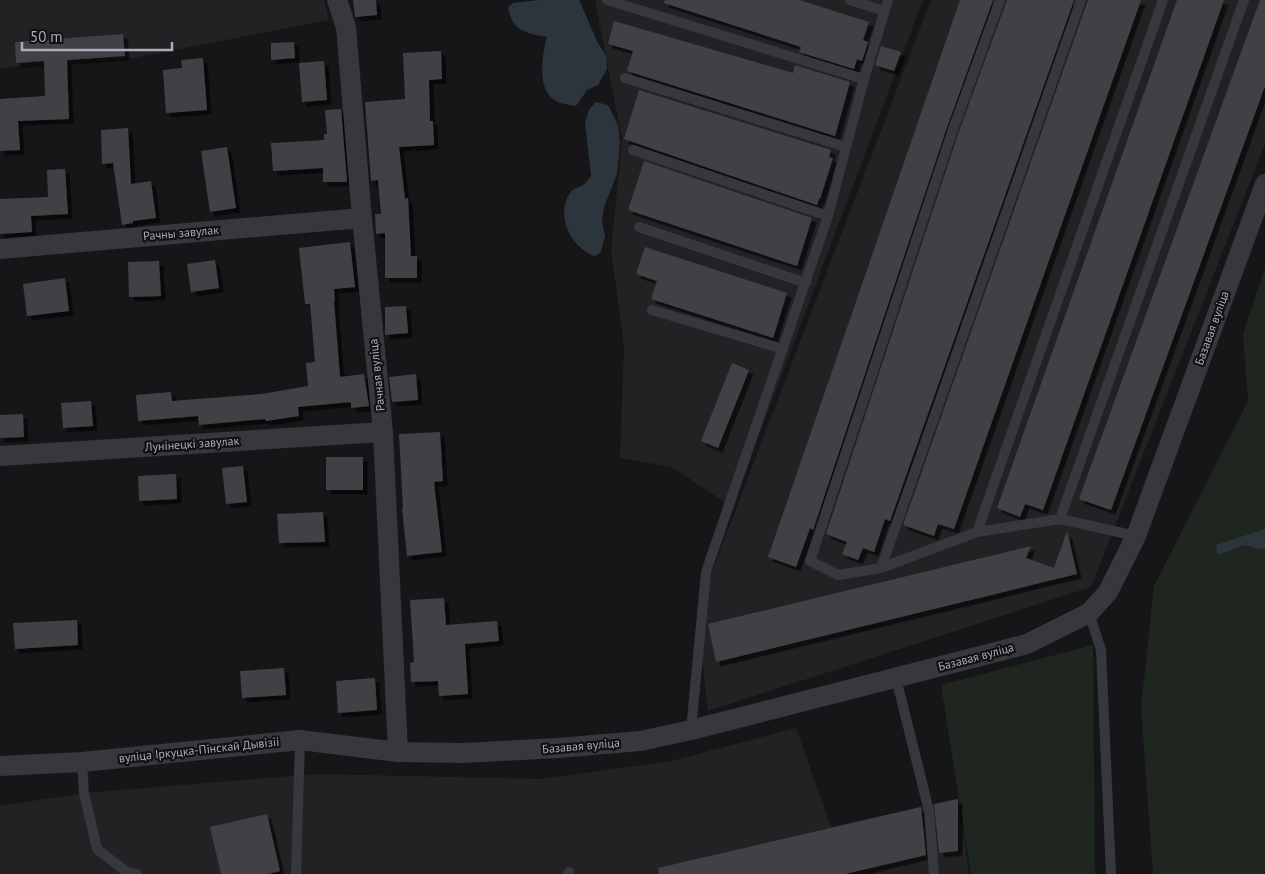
<svg xmlns="http://www.w3.org/2000/svg" width="1265" height="874" viewBox="0 0 1265 874" font-family="'PT Sans',sans-serif">
  <defs>
    <filter id="shadow"><feDropShadow dx="4.5" dy="4.5" stdDeviation="0" flood-color="#0009"/></filter>
  </defs>
  <rect width="100%" height="100%" fill="#161618"/>
  <!-- built -->
  <path fill="#222225" d="M 0,0 L 324,0 L 329,20 L 128,59 L 0,68 Z
    M 595,0 L 923,0 L 732,507 L 672,467 L 620,458 L 624,346 L 611,250 L 622,139 Z
    M 931,0 L 1265,0 L 1265,144 L 1091,587 L 708,711 L 697,611 Z
    M 796,728 L 831,827 L 958,799 L 969,874 L 0,874 L 0,806 L 84,793 L 317,774 L 541,779 L 671,761 Z"/>
  <!-- green -->
  <path fill="#1e261f" d="M 1265,268 L 1265,874 L 1153,874 L 1141,708 L 1154,586 L 1248,401 L 1243,334 Z
    M 1093,645 L 1095,874 L 971,874 L 941,685 Z"/>
  <!-- water -->
  <path fill="#2c353c" d="M 538,0 L 579,0 L 597,41 L 606,56 L 607,69 L 598,85 L 587,90 L 576,106 C 570,105 562,104 556,101 C 536,90 542,55 547,37 C 525,33 512,31 508,7 L 513,3 Z
    M 596,102 L 608,105 L 618,125 L 620,143 L 617,174 L 604,207 L 602,222 L 605,236 L 601,252 L 595,256 C 571,249 555,215 570,193 C 573,188 579,188 583,185 C 586,183 588,179 591,176 L 585,123 L 589,110 Z
    M 1265,529 L 1265,548 L 1258,549 L 1245,545 L 1218,555 L 1216,545 Z"/>
  <!-- building -->
  <path fill="#404145" filter="url(#shadow)" d="M 353,0 L 376,0 L 377,15 L 355,17 Z
    M 665,0 L 799,0 L 869,22 L 863,40 L 868,42 L 862,61 L 857,59 L 854,69 L 799,52 L 801,47 L 664,3 Z
    M 960,0 L 993,0 L 946,130 L 813,530 L 810,528 L 796,567 L 768,557 Z
    M 1007,0 L 1074,0 L 890,521 L 885,519 L 874,552 L 863,548 L 858,560 L 842,554 L 847,542 L 826,534 L 958,134 Z
    M 1088,0 L 1141,0 L 954,529 L 938,524 L 934,536 L 903,525 Z
    M 1177,0 L 1224,0 L 1043,510 L 1025,504 L 1020,517 L 997,508 Z
    M 1260,0 L 1265,0 L 1265,86 L 1111,510 L 1079,499 Z
    M 614,21 L 793,73 L 795,65 L 850,82 L 835,136 L 627,71 L 633,51 L 608,44 Z
    M 123,34 L 125,56 L 67,60 L 69,119 L 18,121 L 20,150 L 0,151 L 0,99 L 45,96 L 44,61 L 16,63 L 15,42 Z
    M 294,42 L 295,58 L 271,60 L 271,43 Z
    M 881,46 L 901,52 L 894,71 L 875,65 Z
    M 441,51 L 442,79 L 429,80 L 430,121 L 433,121 L 434,145 L 399,147 L 405,199 L 408,198 L 411,256 L 417,256 L 417,278 L 385,278 L 385,233 L 376,234 L 375,214 L 381,214 L 378,180 L 371,181 L 365,102 L 405,99 L 403,53 Z
    M 203,58 L 207,110 L 166,113 L 163,70 L 182,68 L 181,60 Z
    M 324,61 L 327,100 L 302,102 L 299,63 Z
    M 639,90 L 831,150 L 829,157 L 833,158 L 820,199 L 819,199 L 817,205 L 624,139 Z
    M 341,109 L 347,182 L 323,182 L 323,168 L 273,171 L 271,143 L 324,140 L 324,134 L 327,134 L 325,110 Z
    M 128,128 L 131,184 L 151,181 L 156,218 L 133,221 L 133,223 L 122,225 L 113,163 L 102,164 L 101,130 Z
    M 227,147 L 236,208 L 210,212 L 201,151 Z
    M 644,161 L 812,218 L 797,266 L 628,210 Z
    M 65,169 L 68,214 L 31,216 L 32,232 L 0,234 L 0,199 L 48,197 L 47,170 Z
    M 350,242 L 355,287 L 334,289 L 335,301 L 334,301 L 340,377 L 364,374 L 369,406 L 351,408 L 351,402 L 298,407 L 299,416 L 266,421 L 265,419 L 199,425 L 198,416 L 138,421 L 136,395 L 171,392 L 172,401 L 262,394 L 308,386 L 306,363 L 315,362 L 310,304 L 305,304 L 299,248 Z
    M 645,247 L 787,293 L 773,338 L 651,299 L 657,281 L 636,274 Z
    M 215,260 L 219,288 L 191,292 L 187,264 Z
    M 159,261 L 161,296 L 129,297 L 128,262 Z
    M 65,278 L 69,311 L 27,316 L 23,284 Z
    M 406,306 L 408,333 L 385,335 L 385,307 Z
    M 732,363 L 749,370 L 718,448 L 701,441 Z
    M 416,374 L 418,400 L 392,402 L 389,377 Z
    M 91,401 L 93,426 L 63,428 L 61,403 Z
    M 23,414 L 24,437 L 0,438 L 0,415 Z
    M 440,432 L 443,481 L 434,482 L 442,552 L 407,556 L 402,508 L 403,508 L 399,434 Z
    M 326,457 L 363,457 L 363,490 L 326,490 Z
    M 243,466 L 247,502 L 226,504 L 222,468 Z
    M 176,474 L 177,499 L 139,501 L 138,476 Z
    M 323,512 L 325,542 L 279,543 L 277,514 Z
    M 1067,531 L 1077,574 L 716,662 L 708,624 L 1031,546 L 1026,558 L 1054,568 Z
    M 444,598 L 446,625 L 497,621 L 499,641 L 465,644 L 468,694 L 439,696 L 438,681 L 411,682 L 410,663 L 414,662 L 410,600 Z
    M 77,620 L 78,645 L 15,649 L 13,623 Z
    M 284,668 L 286,695 L 242,698 L 240,671 Z
    M 375,678 L 377,710 L 338,713 L 336,681 Z
    M 958,799 L 958,851 L 939,853 L 934,804 Z
    M 921,807 L 926,855 L 845,874 L 659,874 L 658,868 Z
    M 267,814 L 280,871 L 268,874 L 221,874 L 210,827 Z"/>
  <g fill="none" stroke-linecap="round" stroke-linejoin="round">
    <!-- service -->
    <path stroke="#37383d" stroke-width="10" d="M 607,0 L 864,79
      M 850,0 L 884,11
      M 1000,0 L 952,132 L 810,561 L 838,575 L 881,568 L 977,532 L 1060,519 L 1136,536
      M 625,78 L 846,147
      M 633,150 L 828,216
      M 639,227 L 806,283
      M 652,310 L 783,349
      M 1060,519 L 1244,0
      M 977,532 L 1163,0
      M 881,568 L 1081,0
      M 1089,613 L 1101,650 L 1111,874
      M 896,678 L 929,811 L 934,874
      M 691,730 L 706,572 L 828,216 L 864,79 L 888,0
      M 82,762 L 84,793 L 97,849 L 128,873 L 137,874
      M 296,874 L 300,740
      M 568,874 L 569,872"/>
    <!-- minor -->
    <path stroke="#37383d" stroke-width="20" d="M 337,0 L 346,27 L 362,218 L 383,432 L 398,752
      M 0,249 L 362,218
      M 0,456 L 383,432
      M 0,766 L 82,762 L 300,740 L 398,752 L 463,753 L 558,748 L 640,741 L 691,730 L 1027,644 L 1089,613 L 1108,592 L 1136,536 L 1265,184"/>
  </g>
  <g text-anchor="middle" stroke-width="4.5" stroke-linejoin="round" paint-order="stroke">
    <!-- street labels -->
    <g font-size="12" fill="#a8adb8" stroke="#111113">
      <text transform="translate(181 233) rotate(-5)" y="4">Рачны завулак</text>
      <text transform="translate(1212 328) rotate(-70)" y="4">Базавая вуліца</text>
      <text transform="translate(377 375) rotate(-96)" y="4">Рачная вуліца</text>
      <text transform="translate(192 444) rotate(-4)" y="4">Лунінецкі завулак</text>
      <text transform="translate(976 657) rotate(-15)" y="4">Базавая вуліца</text>
      <text transform="translate(581 746) rotate(-5)" y="4">Базавая вуліца</text>
      <text transform="translate(199 750) rotate(-6)" y="4">вуліца Іркуцка-Пінскай Дывізіі</text>
    </g>
  </g>
  <!-- scale -->
  <path d="M22 42v8h150v-8" fill="none" stroke="#a8adb8" stroke-width="2.5"/>
  <text x="30" y="42" font-size="15" fill="#a8adb8" stroke="#111113" stroke-width="4" paint-order="stroke">50 m</text>
</svg>
